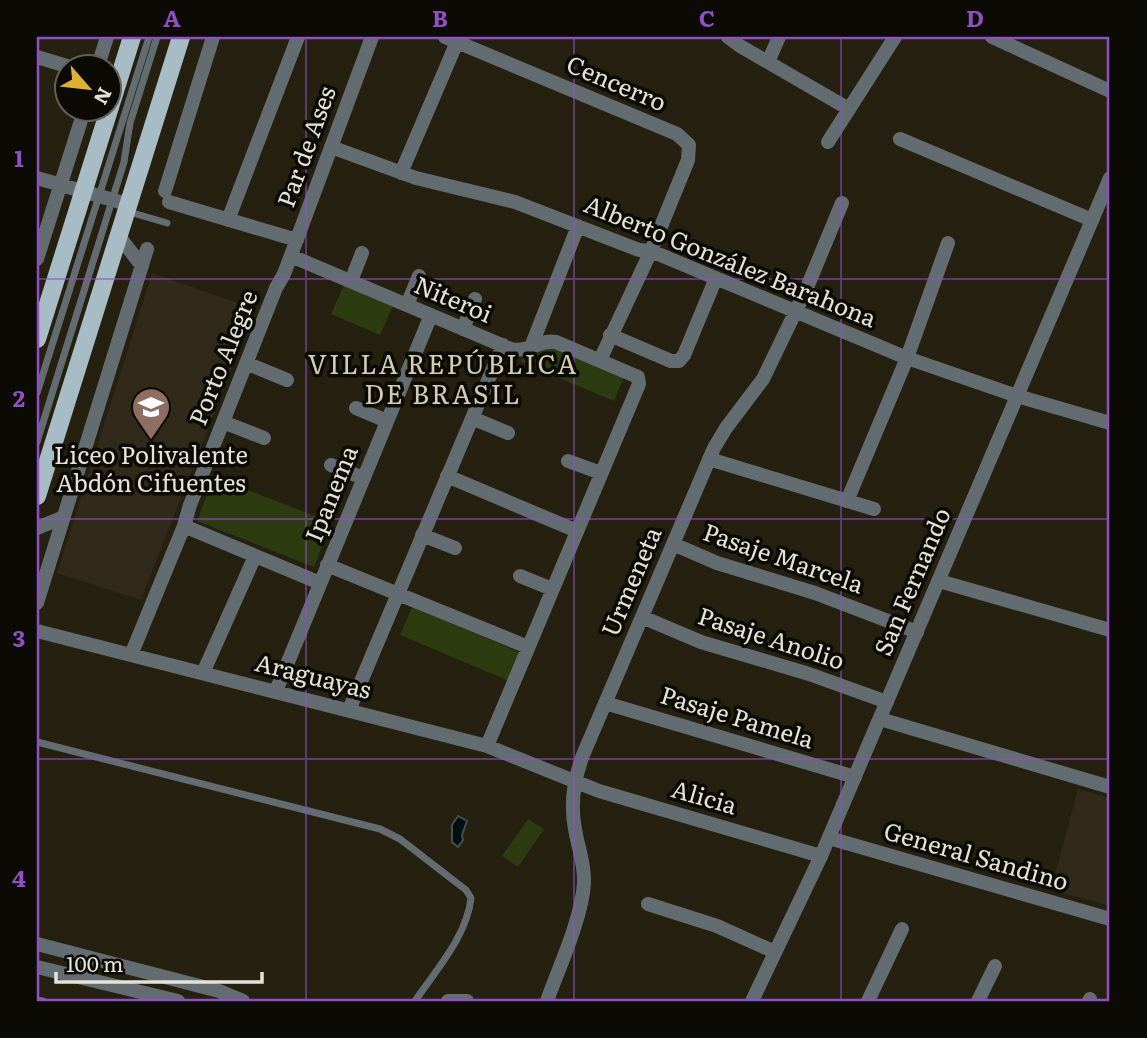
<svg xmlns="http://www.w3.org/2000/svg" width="1147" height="1038" viewBox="0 0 1147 1038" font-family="Literata,serif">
  <rect width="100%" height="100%" fill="#25200f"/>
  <!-- education -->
  <path fill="#312a1a" d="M 152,273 L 255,309 L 141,600 L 57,573 Z
    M 1078,789 L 1110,798 L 1110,906 L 1051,890 Z"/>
  <!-- green -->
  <path fill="#2c3b10" d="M 344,285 L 393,306 L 380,335 L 331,314 Z
    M 532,337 L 624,377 L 614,401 L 521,362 Z
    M 214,477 L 331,522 L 314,567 L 197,521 Z
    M 412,607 L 521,653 L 509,681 L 400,635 Z
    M 528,819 L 544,829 L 518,867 L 502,856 Z"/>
  <!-- water -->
  <path fill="#000f10" stroke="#454e4c" stroke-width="2" d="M 458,816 L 467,821 L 462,835 L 463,840 L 458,847 L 452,842 L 452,825 Z"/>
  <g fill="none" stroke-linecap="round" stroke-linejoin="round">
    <!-- service -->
    <path stroke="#636d71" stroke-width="7" d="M 126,211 L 167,223
      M 37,393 L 149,37
      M 37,442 L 124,162 L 130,123 L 157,37
      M 37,742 L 380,829 L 400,839 L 466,890 L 471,898 C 467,936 436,970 415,1001
      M 37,1000 L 43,1001"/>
    <!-- minor -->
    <path stroke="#636d71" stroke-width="14" d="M 445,37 L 677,134 L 689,145 L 688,160 L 651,251 L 600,360
      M 728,37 L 740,46 L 849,109
      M 992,37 L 1110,91
      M 37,57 L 67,66
      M 768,62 L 779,37
      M 98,66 L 107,37
      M 900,139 L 1092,220
      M 828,142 L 895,37
      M 331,147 L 416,178 L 515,202 L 639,250 L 651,251 L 907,358 L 1017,396 L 1110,423
      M 401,173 L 457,42
      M 37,178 L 127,204
      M 165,191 L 213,37
      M 169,202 L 297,240
      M 228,220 L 298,37
      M 118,235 L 142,266
      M 291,256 L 511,349 C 528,353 540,339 556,342 L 638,377 L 639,384 L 487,746
      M 37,259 L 85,108
      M 351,281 L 362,253
      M 407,305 L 419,276
      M 463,329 L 475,299
      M 610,335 L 671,361 L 679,361 L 684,355 L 716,278
      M 531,347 L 578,226
      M 246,363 L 287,380
      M 356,408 L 387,421
      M 472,418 L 508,433
      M 223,422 L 264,438
      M 709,459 L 874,509
      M 568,461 L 601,473
      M 331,465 L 363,478
      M 447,476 L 577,531
      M 847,501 L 907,358 L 948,243
      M 184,526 L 320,583
      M 37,528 L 64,517
      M 422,535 L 455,548
      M 673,544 L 717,563 L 815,593 L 917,632
      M 327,565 L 528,647
      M 520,576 L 552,589
      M 939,581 L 1110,630
      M 37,603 L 147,249
      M 642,617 L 701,642 L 809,674 L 887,702
      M 37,631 L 487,746 L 599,791 L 821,856
      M 131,655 L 184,526 L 190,505 L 276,288 L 284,274 L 372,37
      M 203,673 L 255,556
      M 276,691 L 431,315
      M 605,703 L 855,777
      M 349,710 L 503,345
      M 880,719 L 1110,787
      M 829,838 L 1110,919
      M 648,904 L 717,926 L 775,952
      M 448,1001 L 467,1001
      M 547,1001 C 559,967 582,918 584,883 C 585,864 578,848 575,829 C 570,804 574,779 583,755 L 714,448 L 726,428 L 763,379 L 806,290 L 842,203
      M 868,1001 L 902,929
      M 978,1001 L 995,966
      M 1089,1001 L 1090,999"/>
    <!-- tertiary -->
    <path stroke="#636d71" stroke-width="14" d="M 37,944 L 219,991 L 243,1001
      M 37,967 L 178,1001
      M 752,1001 L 821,856 L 1110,178"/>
    <!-- primary -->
    <path stroke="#a7bcc4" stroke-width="18" d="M 37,339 L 132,37
      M 37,496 L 181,37"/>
  </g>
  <!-- grid -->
  <path fill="none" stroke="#9050c4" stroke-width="2" stroke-opacity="0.55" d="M 306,37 L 306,1001M 574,37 L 574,1001M 841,37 L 841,1001M 37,279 L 1110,279M 37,519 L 1110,519M 37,759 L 1110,759"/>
  <!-- icons -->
  <defs>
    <symbol id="school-pin" viewBox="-11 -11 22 30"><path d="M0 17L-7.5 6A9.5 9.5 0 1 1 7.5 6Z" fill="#8d6e63" stroke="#0c0a04"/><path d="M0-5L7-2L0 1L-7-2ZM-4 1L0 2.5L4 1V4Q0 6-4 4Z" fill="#fff"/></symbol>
  </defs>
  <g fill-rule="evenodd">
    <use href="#school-pin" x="129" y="385" width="44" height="60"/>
  </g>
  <g text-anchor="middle" stroke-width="7" stroke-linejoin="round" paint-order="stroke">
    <!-- street labels -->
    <g font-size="24" fill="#e5e2d7" stroke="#0c0a04">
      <text transform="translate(616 84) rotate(23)" y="8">Cencerro</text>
      <text transform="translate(307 147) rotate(-70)" y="8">Par de Ases</text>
      <text transform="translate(730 262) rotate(22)" y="8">Alberto González Barahona</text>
      <text transform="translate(453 300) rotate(23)" y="8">Niteroi</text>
      <text transform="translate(224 358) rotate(-68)" y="8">Porto Alegre</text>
      <text transform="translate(332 494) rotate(-68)" y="8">Ipanema</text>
      <text transform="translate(783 559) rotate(19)" y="8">Pasaje Marcela</text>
      <text transform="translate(632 582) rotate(-67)" y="8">Urmeneta</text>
      <text transform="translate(913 582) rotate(-67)" y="8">San Fernando</text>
      <text transform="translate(771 639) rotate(18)" y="8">Pasaje Anolio</text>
      <text transform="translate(313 677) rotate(14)" y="8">Araguayas</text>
      <text transform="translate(737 718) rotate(17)" y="8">Pasaje Pamela</text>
      <text transform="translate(704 798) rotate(16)" y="8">Alicia</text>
      <text transform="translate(976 857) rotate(16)" y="8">General Sandino</text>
    </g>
    <!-- poi labels -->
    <g font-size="24" fill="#e5e2d7" stroke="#0c0a04">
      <text x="151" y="464">Liceo Polivalente<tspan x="151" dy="28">Abdón Cifuentes</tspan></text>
    </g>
    <!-- neighbourhood labels -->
    <g font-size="26" letter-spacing="2" fill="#d2ccb6" stroke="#0c0a04">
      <text x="443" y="374">VILLA REPÚBLICA<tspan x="443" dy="30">DE BRASIL</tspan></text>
    </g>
  </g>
  <!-- border -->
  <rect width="1147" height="1038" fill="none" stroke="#0c0a04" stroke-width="77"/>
  <!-- north arrow -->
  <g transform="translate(88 88) rotate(118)"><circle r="33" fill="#0c0a04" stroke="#636058" stroke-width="2"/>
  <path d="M0-5L12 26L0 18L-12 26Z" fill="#deb133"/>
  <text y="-10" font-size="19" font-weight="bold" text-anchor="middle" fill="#e5e2d7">N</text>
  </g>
  <!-- scale -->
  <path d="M56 972v10h206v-10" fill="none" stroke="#e5e2d7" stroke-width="3.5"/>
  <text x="66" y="972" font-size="21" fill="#e5e2d7" stroke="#0c0a04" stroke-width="5" paint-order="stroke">100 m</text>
  <rect x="38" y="38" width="1070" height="962" fill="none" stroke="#9050c4" stroke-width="2.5"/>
  <g font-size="23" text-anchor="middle" font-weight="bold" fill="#9050c4">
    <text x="172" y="27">A</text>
    <text x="440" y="27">B</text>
    <text x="707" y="27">C</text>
    <text x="975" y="27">D</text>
    <text x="19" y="167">1</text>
    <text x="19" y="407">2</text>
    <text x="19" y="647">3</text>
    <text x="19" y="887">4</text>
  </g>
</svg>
